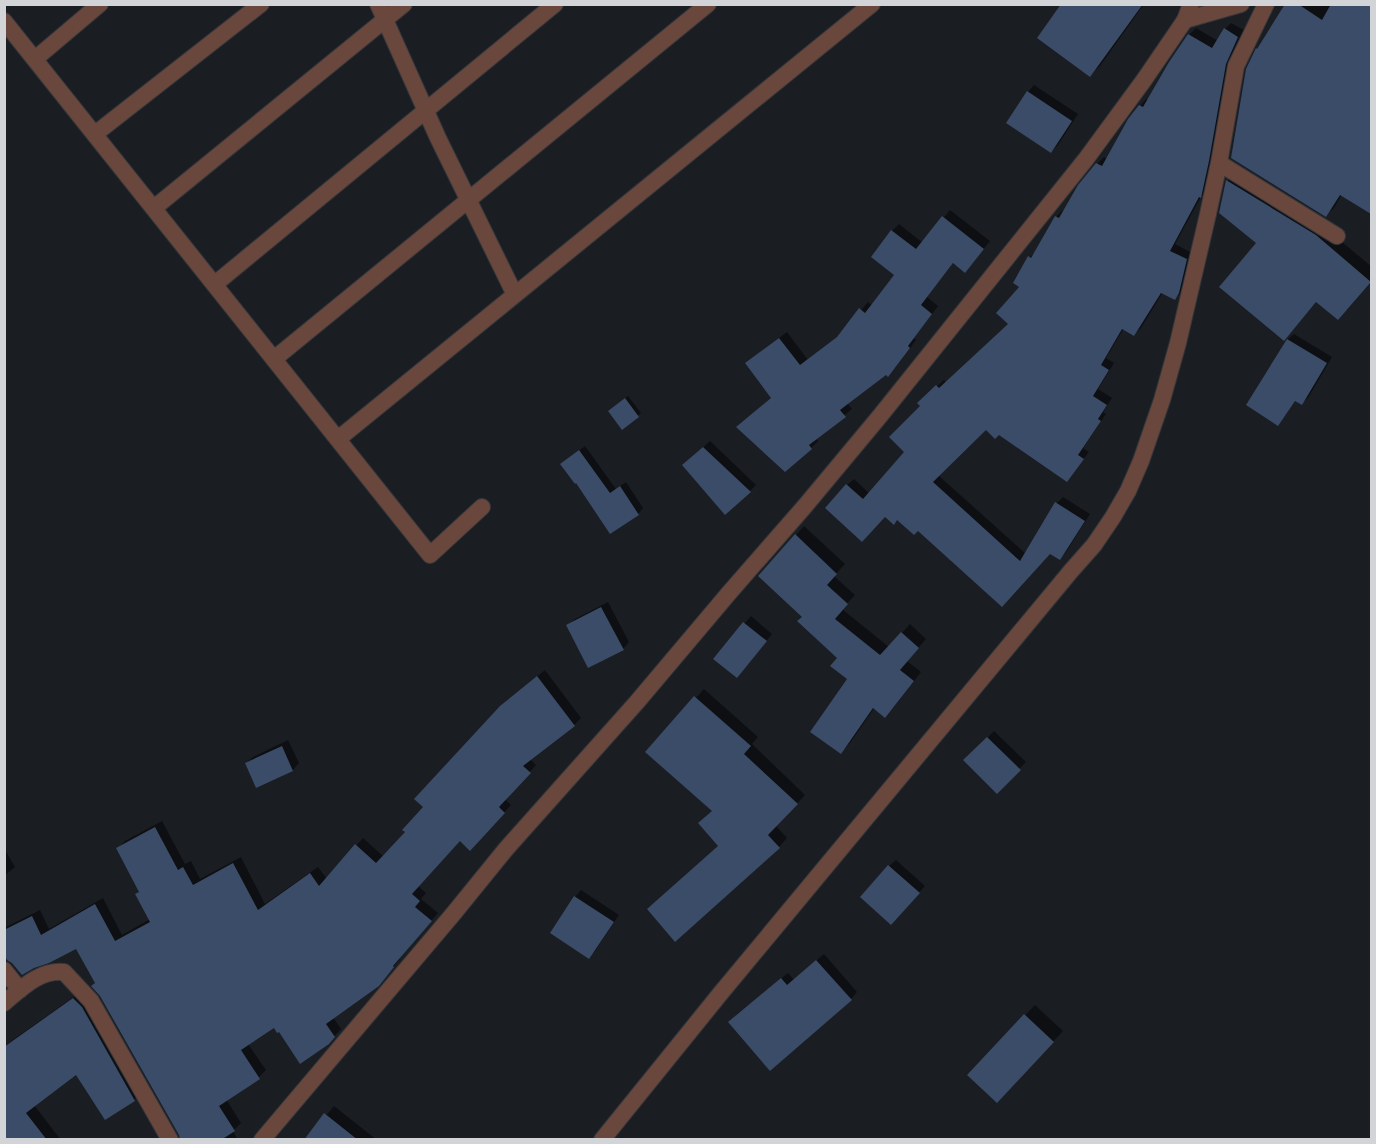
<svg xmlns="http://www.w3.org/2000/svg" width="1376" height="1144" viewBox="0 0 1376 1144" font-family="Raleway,sans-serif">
  <rect width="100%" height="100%" fill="#1a1d22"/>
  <!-- shadow -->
  <path fill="#0007" d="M 1057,4 L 1144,4 L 1100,66 L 1090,75 L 1061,7 Z
    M 1287,4 L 1372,4 L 1372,212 L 1342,194 L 1334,208 L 1326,215 Z
    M 1231,23 L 1244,30 L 1232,56 L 1207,190 L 1202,195 L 1175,244 L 1192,253 L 1182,292 L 1175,298 L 1163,292 L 1141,328 L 1134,334 L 1124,328 L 1106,358 L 1114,363 L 1098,389 L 1112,398 L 1103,412 L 1106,414 L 1083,448 L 1089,452 L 1067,480 L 999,433 L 986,428 L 938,475 L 1026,554 L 1057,503 L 1063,497 L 1090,514 L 1066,552 L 1060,558 L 1050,552 L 1009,598 L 918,529 L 897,519 L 885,515 L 869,533 L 847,485 L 854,479 L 870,494 L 906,452 L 926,397 L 944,380 L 946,383 L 1010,324 L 1030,257 L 1037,251 L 1056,217 L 1063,210 L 1065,211 L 1080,186 L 1097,164 L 1104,157 L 1108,159 L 1140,106 L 1146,99 L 1149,101 L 1189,35 L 1196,28 L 1218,41 L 1225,29 Z
    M 1034,85 L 1078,114 L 1058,145 L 1051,152 L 1008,123 L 1028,92 Z
    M 1236,172 L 1324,227 L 1372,267 L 1372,281 L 1347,310 L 1317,301 L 1292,331 L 1258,243 L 1221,212 L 1228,181 Z
    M 950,210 L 990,241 L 972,264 L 954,262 L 927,297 L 938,306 L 914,338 L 916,340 L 895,368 L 886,373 L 847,403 L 852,409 L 816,438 L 818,441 L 811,448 L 773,397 L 754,357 L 787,332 L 808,360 L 841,334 L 868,302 L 873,306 L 896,275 L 892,231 L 899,224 L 923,243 Z
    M 1294,334 L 1332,357 L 1308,398 L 1302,403 L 1296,399 L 1283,418 L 1248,404 L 1288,339 Z
    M 628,396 L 641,413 L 623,428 L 612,409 Z
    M 710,441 L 756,485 L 750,491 L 690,459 Z
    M 585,446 L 616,489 L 626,482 L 643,508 L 638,514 L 611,532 L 568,459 Z
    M 804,526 L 845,564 L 834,576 L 855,595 L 842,609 L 889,647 L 910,624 L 926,639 L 907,661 L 921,672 L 894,707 L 885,716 L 875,707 L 850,743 L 841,752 L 849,679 L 839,657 L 804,616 L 760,576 Z
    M 608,602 L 629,642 L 623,649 L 568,626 L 575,619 Z
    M 751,616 L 772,634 L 743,670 L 715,659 Z
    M 545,670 L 581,718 L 574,725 L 530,759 L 536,765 L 505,799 L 511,805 L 477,842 L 460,840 L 418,886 L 426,893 L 421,899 L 438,913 L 399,958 L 400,959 L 385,977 L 333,1017 L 341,1029 L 328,1043 L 279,1030 L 274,1026 L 248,1044 L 266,1070 L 259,1077 L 226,1099 L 241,1123 L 233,1131 L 238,1140 L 182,1140 L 77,947 L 9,959 L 4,958 L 4,928 L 40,910 L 49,929 L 103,898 L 122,935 L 150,919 L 137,894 L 140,891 L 118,848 L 125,841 L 162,821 L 185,864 L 191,861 L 200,879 L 241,857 L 265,904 L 318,867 L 327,879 L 363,838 L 384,857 L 407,832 L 501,707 L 509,699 Z
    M 704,689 L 758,737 L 752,744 L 805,795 L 776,826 L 787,838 L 779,847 L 720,846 L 714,810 L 647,752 Z
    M 994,731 L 1026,762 L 997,792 L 966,760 Z
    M 288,740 L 299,763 L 293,770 L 257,786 L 246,763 L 253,757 Z
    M 4,848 L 15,867 L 4,876 Z
    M 896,860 L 925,886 L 897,917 L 889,866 Z
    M 581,890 L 619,915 L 595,951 L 589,957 L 575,897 Z
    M 824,954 L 857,992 L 851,999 L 736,1015 L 788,973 L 794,980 Z
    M 82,991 L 143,1091 L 135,1099 L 105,1118 L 77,1073 L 34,1105 L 61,1140 L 4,1140 L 4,1047 L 10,1042 Z
    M 1035,1005 L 1063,1031 L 1007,1091 L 969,1074 Z
    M 334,1106 L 377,1140 L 306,1140 Z"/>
  <!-- building -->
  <path fill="#3b4c68" d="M 1061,4 L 1143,4 L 1090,77 L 1037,38 Z
    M 1285,4 L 1298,4 L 1322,20 L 1331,4 L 1371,4 L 1371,214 L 1340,195 L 1326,217 L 1231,158 L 1246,69 L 1256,48 L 1257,49 Z
    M 1224,28 L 1238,37 L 1226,64 L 1209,161 L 1201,198 L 1199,197 L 1170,251 L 1187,259 L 1179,293 L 1175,300 L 1161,293 L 1134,336 L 1122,329 L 1101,365 L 1109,370 L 1093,396 L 1107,405 L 1098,419 L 1101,421 L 1078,455 L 1084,459 L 1067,482 L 999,435 L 995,439 L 986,430 L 933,482 L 1020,561 L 1055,502 L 1085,521 L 1060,560 L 1050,554 L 1002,607 L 918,531 L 914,535 L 897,520 L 894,525 L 885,517 L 862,542 L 825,508 L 846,484 L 863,499 L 904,452 L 889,437 L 920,406 L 917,403 L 936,385 L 939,388 L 1008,324 L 996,313 L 1019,287 L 1013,283 L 1028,256 L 1031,258 L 1055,216 L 1059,218 L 1078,185 L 1096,163 L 1102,166 L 1128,119 L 1139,105 L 1143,107 L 1169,62 L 1188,34 L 1212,48 Z
    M 1027,91 L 1072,121 L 1051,153 L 1006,123 Z
    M 1226,180 L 1316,235 L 1371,282 L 1338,320 L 1316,302 L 1284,341 L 1219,287 L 1256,243 L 1219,213 Z
    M 942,216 L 984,249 L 965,273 L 953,263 L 921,305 L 932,314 L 908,346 L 910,348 L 888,377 L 886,375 L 840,410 L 846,417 L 809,445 L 812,449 L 785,472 L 736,427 L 771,398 L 745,363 L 779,338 L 800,365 L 837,337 L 859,308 L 865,313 L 894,275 L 871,257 L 891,230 L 916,249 Z
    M 1287,339 L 1327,363 L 1302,405 L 1295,401 L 1278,426 L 1246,405 Z
    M 625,398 L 639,417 L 622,430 L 608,411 Z
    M 703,447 L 751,492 L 725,515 L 682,465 Z
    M 579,450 L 610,493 L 620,486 L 639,515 L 610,534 L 576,483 L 575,484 L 560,464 Z
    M 795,534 L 837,574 L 827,585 L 848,604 L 835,619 L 880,655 L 901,632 L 919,648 L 900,670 L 914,681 L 885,718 L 873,708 L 841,754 L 810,732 L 847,679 L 830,666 L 837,658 L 797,621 L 802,617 L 758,576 Z
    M 601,607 L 624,650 L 588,668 L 566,625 Z
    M 743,622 L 767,641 L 737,678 L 713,659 Z
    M 537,676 L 575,726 L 523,766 L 531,773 L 499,807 L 505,813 L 470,851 L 460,841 L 412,894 L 420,901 L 415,907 L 432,921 L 393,966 L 394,967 L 379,986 L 326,1024 L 335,1037 L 329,1044 L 300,1064 L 279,1032 L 277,1033 L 274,1028 L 241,1050 L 260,1079 L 219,1106 L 235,1131 L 221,1140 L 180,1140 L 179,1135 L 100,996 L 91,986 L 95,983 L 76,949 L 49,963 L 34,968 L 22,975 L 12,963 L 7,960 L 4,954 L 4,930 L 32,916 L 41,935 L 95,904 L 115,941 L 150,922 L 135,894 L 139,892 L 116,848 L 155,827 L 178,870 L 183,867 L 193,885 L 233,863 L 258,910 L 310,873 L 319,886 L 355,844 L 376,863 L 405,832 L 402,830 L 423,807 L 414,799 L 500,706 Z
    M 694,696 L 751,746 L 744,754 L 798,804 L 768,835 L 780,848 L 675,942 L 647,909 L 718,846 L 698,823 L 712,811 L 645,752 Z
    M 987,737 L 1021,770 L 997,794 L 963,760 Z
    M 282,746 L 293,771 L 256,788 L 245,763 Z
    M 888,865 L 920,893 L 891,925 L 860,897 Z
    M 574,896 L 614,922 L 589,959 L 550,933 Z
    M 816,960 L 852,1000 L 770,1071 L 728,1022 L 781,978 L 787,985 Z
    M 73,998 L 82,1007 L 135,1101 L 105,1120 L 76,1075 L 26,1113 L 47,1140 L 4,1140 L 4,1047 Z
    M 1024,1014 L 1054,1042 L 997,1103 L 967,1075 Z
    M 324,1113 L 358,1140 L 304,1140 Z"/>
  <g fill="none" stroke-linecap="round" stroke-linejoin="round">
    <defs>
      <path id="minor" d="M 378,4 L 438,138 L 515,295
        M 1185,20 L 1191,4
        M 4,21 L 430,555 L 482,507
        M 35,59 L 100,4
        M 95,134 L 261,4
        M 1219,163 L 1337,236
        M 154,208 L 404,4
        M 215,284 L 555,4
        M 274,359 L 708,4
        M 338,439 L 872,4
        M 4,970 L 20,990
        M 4,1003 C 22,988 39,970 64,972 L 91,1001 L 170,1140
        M 602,1140 L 720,994 L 1071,571 L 1094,545 L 1113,517 L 1128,491 L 1141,461 L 1162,400 L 1178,343 L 1208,214 L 1219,163 L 1236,66 L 1266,4"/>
      <path id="tertiary" d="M 262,1140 L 454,913 L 506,849 L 637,702 L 729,593 L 805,506 L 880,416 L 1086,159 L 1144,80 L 1185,20 L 1241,4"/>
    </defs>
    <!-- minor casing -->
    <use href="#minor" stroke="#34373b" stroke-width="18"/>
    <!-- tertiary casing -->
    <use href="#tertiary" stroke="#34373b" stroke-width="18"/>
    <!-- minor -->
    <use href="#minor" stroke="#69473d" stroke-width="16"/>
    <!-- tertiary -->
    <use href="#tertiary" stroke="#69473d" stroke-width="16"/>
  </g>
  <!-- border -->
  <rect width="1376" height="1144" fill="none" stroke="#d2d4d8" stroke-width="12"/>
</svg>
